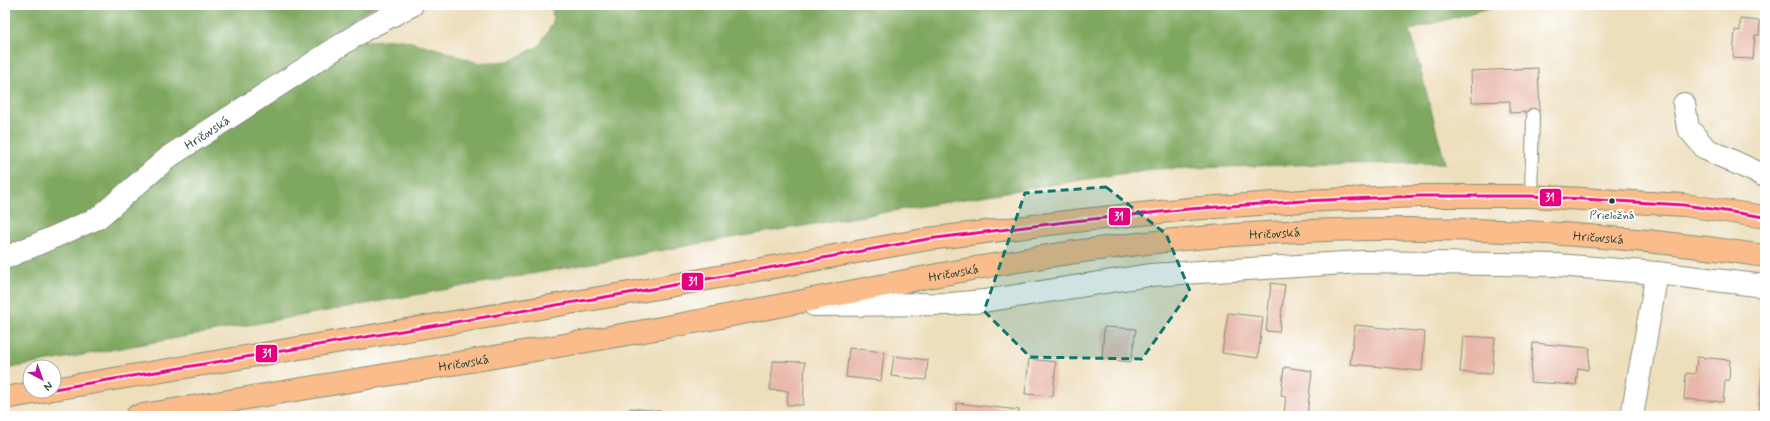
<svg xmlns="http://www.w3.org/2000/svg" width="1770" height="421" viewBox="0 0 1770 421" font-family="Mynerve,sans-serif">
  <rect width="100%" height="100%" fill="#fff"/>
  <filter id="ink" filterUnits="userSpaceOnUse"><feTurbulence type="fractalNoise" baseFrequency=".025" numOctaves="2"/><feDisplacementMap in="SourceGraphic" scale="8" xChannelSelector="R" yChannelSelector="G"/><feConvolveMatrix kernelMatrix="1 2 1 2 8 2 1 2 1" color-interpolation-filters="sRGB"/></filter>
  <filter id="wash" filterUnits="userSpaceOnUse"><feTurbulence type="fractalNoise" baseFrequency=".012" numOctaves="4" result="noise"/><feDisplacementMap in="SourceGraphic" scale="16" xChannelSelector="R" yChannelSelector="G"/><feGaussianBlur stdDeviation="0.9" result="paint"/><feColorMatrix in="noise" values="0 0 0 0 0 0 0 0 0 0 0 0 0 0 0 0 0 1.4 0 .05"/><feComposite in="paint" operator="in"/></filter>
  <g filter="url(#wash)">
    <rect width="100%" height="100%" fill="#eddebc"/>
    <!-- forest -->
    <path fill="#7ea75f" stroke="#4e724a" d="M 5,5 L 377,5 L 354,18 L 349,32 L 366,41 L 399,39 L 438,49 L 478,63 L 510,61 L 539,46 L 553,23 L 552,5 L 1499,5 L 1410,30 L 1445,163 L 1326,164 L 1152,169 L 1012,191 L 725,239 L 5,369 Z"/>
    <g id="blocks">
      <!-- building -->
      <path fill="#e8b7a9" d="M 1740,19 L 1760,21 L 1759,35 L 1755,35 L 1753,59 L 1733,58 L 1735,30 L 1740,31 Z
        M 1538,68 L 1540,111 L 1510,113 L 1510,101 L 1472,102 L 1471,71 Z
        M 1271,283 L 1285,285 L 1279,332 L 1266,331 Z
        M 1228,313 L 1263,317 L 1258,358 L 1222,353 Z
        M 1355,325 L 1425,332 L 1422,371 L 1350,364 Z
        M 1104,327 L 1136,329 L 1131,362 L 1102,359 Z
        M 1463,336 L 1495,338 L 1492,374 L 1460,372 Z
        M 1533,343 L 1590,348 L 1588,370 L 1578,368 L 1576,385 L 1530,382 Z
        M 849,348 L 884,352 L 881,381 L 846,377 Z
        M 894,356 L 928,360 L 926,380 L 891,376 Z
        M 1697,357 L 1730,360 L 1729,380 L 1725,380 L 1723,402 L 1684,399 L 1686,373 L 1695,374 Z
        M 1029,359 L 1056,362 L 1053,396 L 1025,394 Z
        M 773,361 L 805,362 L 803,405 L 787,405 L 788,391 L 770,390 Z
        M 1763,361 L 1765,362 L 1765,409 L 1759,409 Z
        M 1284,367 L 1312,371 L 1307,416 L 1279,416 L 1279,414 L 1284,414 L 1286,396 L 1281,395 Z
        M 957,403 L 1019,410 L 1019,416 L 955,416 Z
        M 630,408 L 660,411 L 659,416 L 629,416 Z
        M 743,412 L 773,415 L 772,416 L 743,416 Z"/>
    </g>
  </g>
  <g filter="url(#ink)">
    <use href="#blocks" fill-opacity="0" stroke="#868e78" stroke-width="1"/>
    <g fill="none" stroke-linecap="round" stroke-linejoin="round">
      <defs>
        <path id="lane" d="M 1531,196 L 1533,115"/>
        <g id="street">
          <path d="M 1684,104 L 1688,128 L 1706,149 L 1765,176"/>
          <path id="s1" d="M 5,258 L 98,218 L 170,156 L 364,30 L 412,5"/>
          <path d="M 814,305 L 951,304 L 984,301 L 1150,275 L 1361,262 L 1557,265 L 1657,273 L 1765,286"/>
          <path d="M 1632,416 L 1657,273"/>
        </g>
        <g id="primary">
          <path d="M 54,389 L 635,292 L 928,239 L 1074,221 L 1189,209 L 1303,201 L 1420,196 L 1531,196 L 1684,205 L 1765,217"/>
          <path d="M 5,398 L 45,391"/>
          <path id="s2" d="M 137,416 C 319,386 502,357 683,324 C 816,300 948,270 1082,251 C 1308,220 1539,222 1765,256"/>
        </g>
      </defs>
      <!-- lane casing -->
      <use href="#lane" stroke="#868e78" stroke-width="14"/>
      <!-- street casing -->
      <use href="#street" stroke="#868e78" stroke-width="24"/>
      <!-- primary casing -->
      <use href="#primary" stroke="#868e78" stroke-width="24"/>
      <!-- lane -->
      <use href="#lane" stroke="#fff" stroke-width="12"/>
      <!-- street -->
      <use href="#street" stroke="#fff" stroke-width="22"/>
      <!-- primary -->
      <use href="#primary" stroke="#f9bc8a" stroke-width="22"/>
      <defs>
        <path id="bus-1" d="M 54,389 L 635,292 L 928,239 L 1074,221 L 1189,209 L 1303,201 L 1420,196 L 1531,196 L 1684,205 L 1765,217"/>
      </defs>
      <!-- bus-1 casing -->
      <use href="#bus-1" stroke="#fff" stroke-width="6"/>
      <!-- bus-1 -->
      <use href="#bus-1" stroke="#e5007d" stroke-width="3"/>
    </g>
  </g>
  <!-- marked area -->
  <path fill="#0f766e" fill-opacity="0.2" stroke="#0f766e" stroke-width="3" stroke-dasharray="8 5" stroke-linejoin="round" d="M 1106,187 L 1166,234 L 1190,291 L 1142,359 L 1030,357 L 984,311 L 1025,193 Z"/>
  <!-- markers -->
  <circle fill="#1f3d34" stroke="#fff" stroke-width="1.5" cx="1612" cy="201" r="3.5"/>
  <g text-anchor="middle" stroke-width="4" stroke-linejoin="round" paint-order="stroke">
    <!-- bus labels -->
    <g font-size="12" fill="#1f3d34" stroke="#fff">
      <text x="1612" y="219">Prieložná</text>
    </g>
    <!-- street labels -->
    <g font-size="13" fill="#1f3d34" stroke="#fff">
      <text dy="5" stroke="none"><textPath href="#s1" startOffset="240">Hričovská</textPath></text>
      <text dy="5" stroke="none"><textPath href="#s2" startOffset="1153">Hričovská</textPath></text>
      <text dy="5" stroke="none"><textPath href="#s2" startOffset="1477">Hričovská</textPath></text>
      <text dy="5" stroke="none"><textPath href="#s2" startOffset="829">Hričovská</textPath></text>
      <text dy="5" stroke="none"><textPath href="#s2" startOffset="331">Hričovská</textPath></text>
    </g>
  </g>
  <g stroke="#fff" stroke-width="1.5">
    <rect x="1539" y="188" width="23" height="19" rx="4" fill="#e5007d"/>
    <rect x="1108" y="207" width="23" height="19" rx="4" fill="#e5007d"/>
    <rect x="681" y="272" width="23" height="19" rx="4" fill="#e5007d"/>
    <rect x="255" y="344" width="23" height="19" rx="4" fill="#e5007d"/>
  </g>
  <g font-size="11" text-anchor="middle" font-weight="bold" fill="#fff">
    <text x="1550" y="201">31</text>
    <text x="1119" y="220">31</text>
    <text x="693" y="285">31</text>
    <text x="267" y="357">31</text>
  </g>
  <!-- margin -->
  <rect width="1770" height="421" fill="none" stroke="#fff" stroke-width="20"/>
  <!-- north arrow -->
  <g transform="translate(42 379) rotate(139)"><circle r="19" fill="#ffffff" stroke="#a5b1ae"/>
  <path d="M0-3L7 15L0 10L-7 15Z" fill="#b5179e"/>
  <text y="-6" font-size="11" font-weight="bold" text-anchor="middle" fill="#1f3d34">N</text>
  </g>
</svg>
